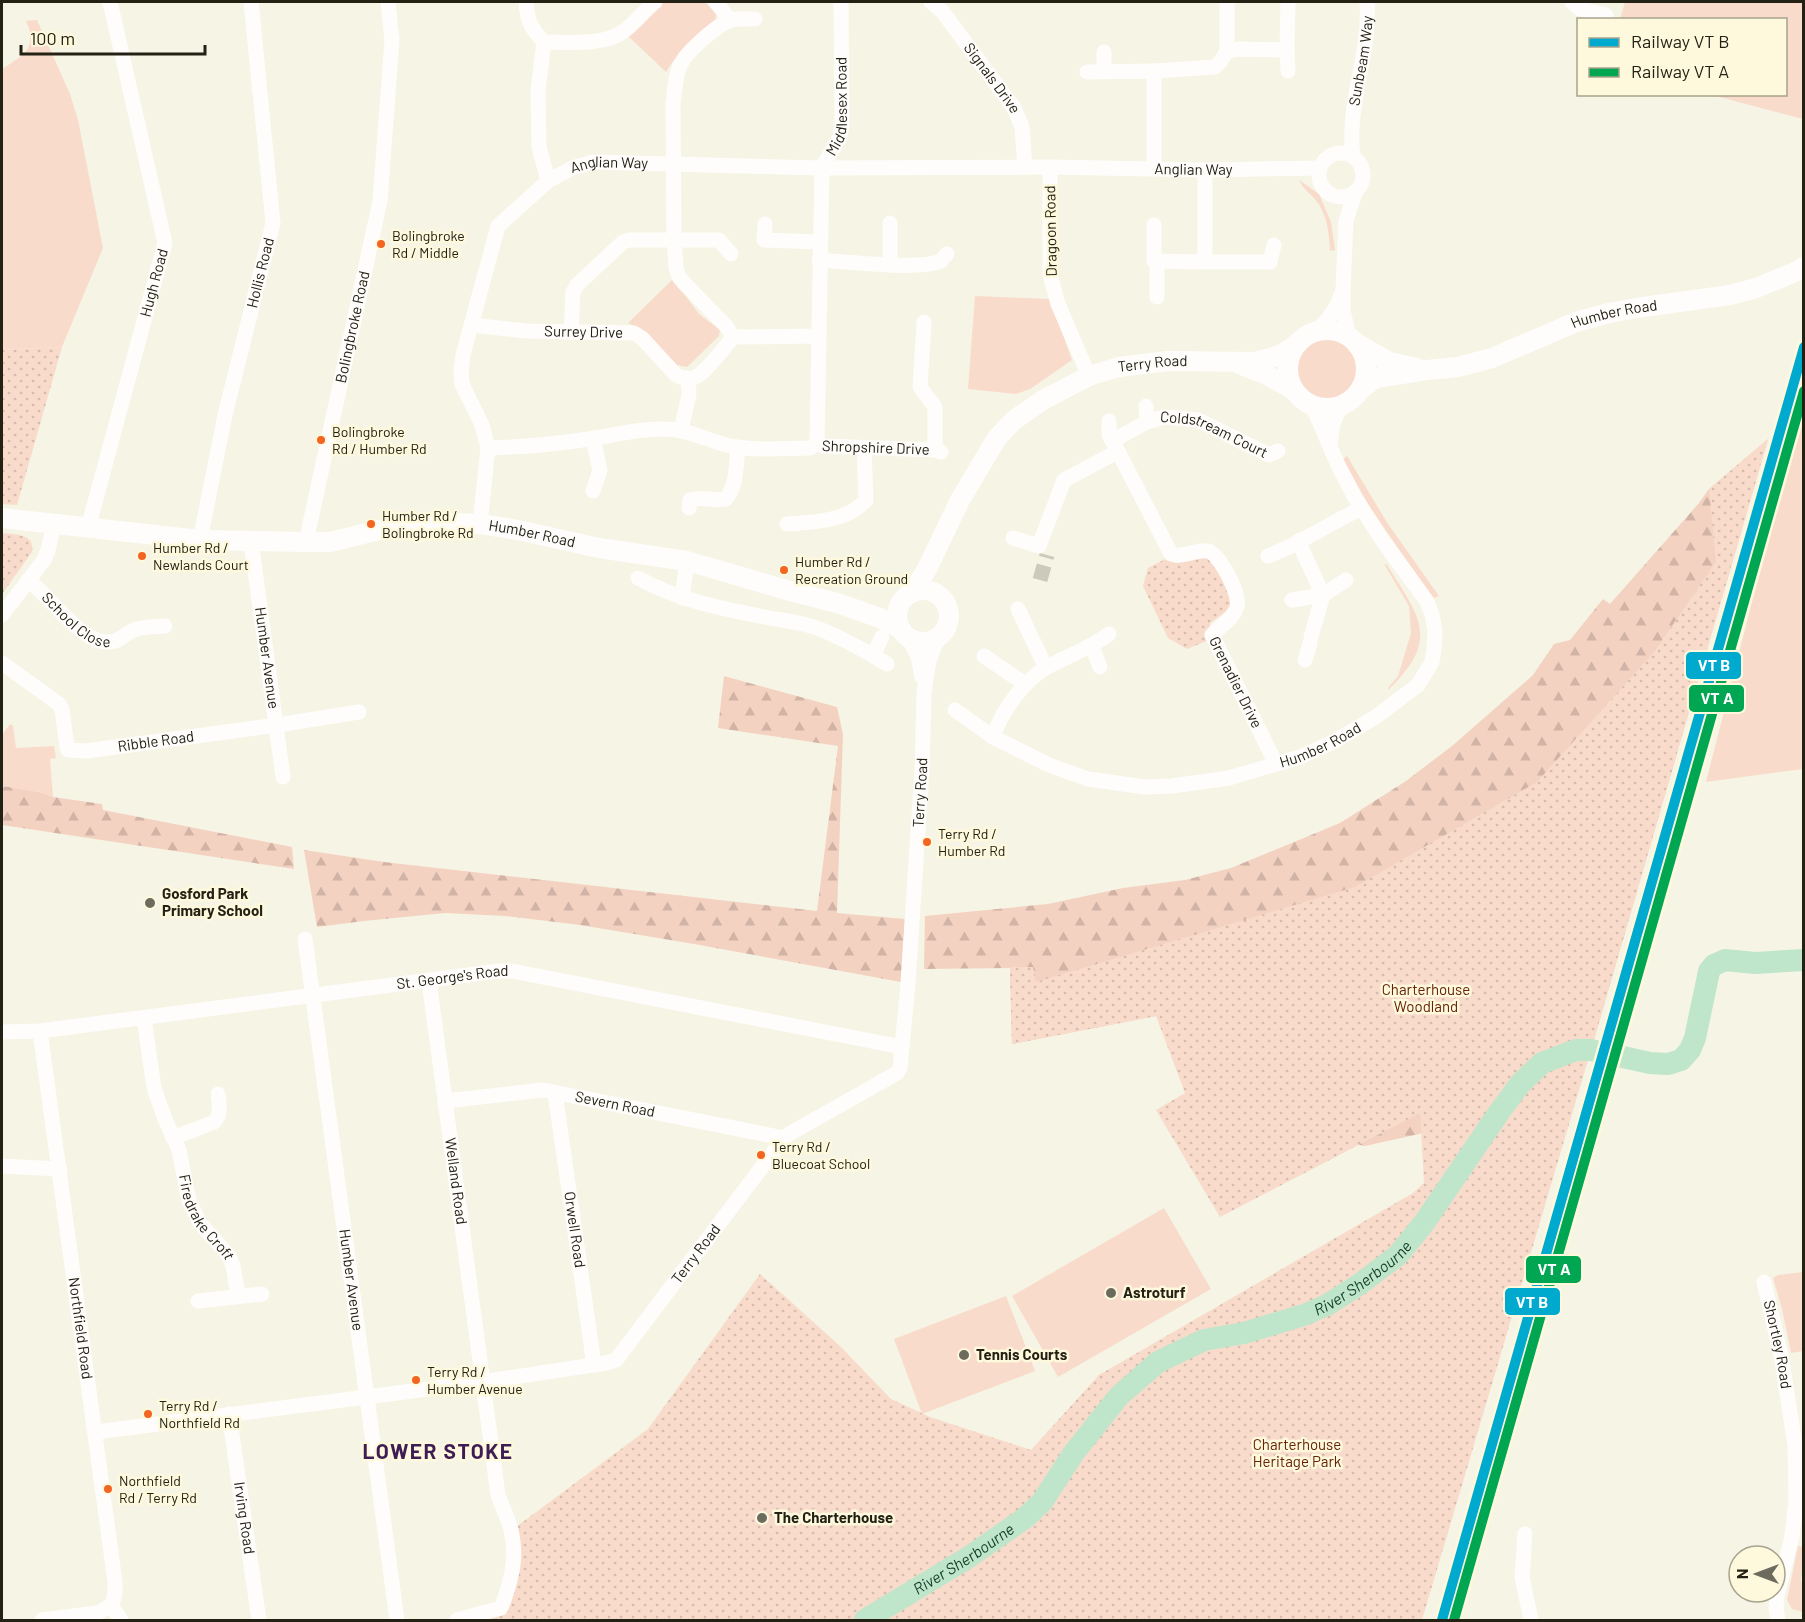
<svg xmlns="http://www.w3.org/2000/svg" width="1805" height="1622" viewBox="0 0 1805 1622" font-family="Barlow,sans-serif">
  <defs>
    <pattern id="forest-firs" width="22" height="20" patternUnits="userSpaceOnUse" patternTransform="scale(1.5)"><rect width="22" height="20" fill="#f4d2c1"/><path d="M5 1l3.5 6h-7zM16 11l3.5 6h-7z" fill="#d1b4a5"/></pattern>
    <pattern id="park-dots" width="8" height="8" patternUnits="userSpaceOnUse" patternTransform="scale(1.5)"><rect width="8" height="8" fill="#f9dbcb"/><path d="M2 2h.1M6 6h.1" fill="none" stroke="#d5bcad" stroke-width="1.8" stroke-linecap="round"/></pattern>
  </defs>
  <rect width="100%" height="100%" fill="#f6f4e5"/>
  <!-- green -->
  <path fill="#f9dbcb" d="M 663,2 L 705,2 L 716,14 L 715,22 L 673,61 L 666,72 L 628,36 Z
    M 1625,2 L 1803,2 L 1803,119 L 1712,95 L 1786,94 L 1786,20 L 1620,19 Z
    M 37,20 L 70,94 L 78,120 L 103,248 L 62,347 L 2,350 L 2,69 C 22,56 39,48 26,21 Z
    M 1299,180 L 1319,194 L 1331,222 L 1335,250 L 1330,251 C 1329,234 1328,218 1318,203 C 1312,194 1304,191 1299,180 Z
    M 673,279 L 699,314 L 720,330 L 719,336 L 687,367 L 677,365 L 639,328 L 628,323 Z
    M 975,296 L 1050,299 L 1072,360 L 1030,389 L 1016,394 L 968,389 Z
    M1297 369a30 30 0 1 1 60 0a30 30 0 1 1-60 0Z
    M 1803,414 L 1803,769 L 1706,782 L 1751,606 Z
    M 1347,456 L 1388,524 L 1439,596 L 1433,598 L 1369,506 L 1343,459 Z
    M 1384,564 L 1387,565 C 1420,618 1441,639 1388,690 L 1388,688 L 1398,676 L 1411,633 L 1409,606 Z
    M 10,724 L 13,726 L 16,748 L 54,746 L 56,758 L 50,759 L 53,797 L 39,792 L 2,786 L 2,735 Z
    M 1164,1208 L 1211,1289 L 1058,1377 L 1012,1296 Z
    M 1803,1272 L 1803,1351 L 1791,1353 L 1782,1309 L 1773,1278 L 1778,1275 Z
    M 1006,1296 L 1035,1371 L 922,1414 L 894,1339 Z
    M 1798,1546 L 1803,1547 L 1803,1567 L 1801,1579 L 1803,1588 L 1803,1612 L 1792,1609 L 1787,1600 Z"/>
  <!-- forest -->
  <path fill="url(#forest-firs)" d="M 1768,439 L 1591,1050 L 1442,1129 L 1365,1146 L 1316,1136 L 1217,1097 L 1156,1016 L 1012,1044 L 1010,968 L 924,969 L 925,916 L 1048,904 L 1123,888 L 1185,880 L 1231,868 L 1340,823 L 1406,781 L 1452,746 L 1533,675 L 1554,644 L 1570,640 L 1603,599 L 1610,604 L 1699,503 L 1709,489 Z
    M 724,676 L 837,707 L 843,734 L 837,913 L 905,919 L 901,982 L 694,944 L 580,925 L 505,916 L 445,913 L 364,921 L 317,927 L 304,850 L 384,862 L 817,911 L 838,746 L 718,728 Z
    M 2,786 L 39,792 L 53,797 L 102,804 L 103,810 L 292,847 L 294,869 L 2,825 Z"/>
  <!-- park -->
  <path fill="url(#park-dots)" d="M 62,347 L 17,505 L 2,504 L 2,350 Z
    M 1768,439 L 1591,1050 L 1422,1620 L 491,1620 L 491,1614 L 501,1608 L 516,1527 L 648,1429 L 760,1274 L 841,1347 L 891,1399 L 930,1417 L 1031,1450 L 1099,1375 L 1413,1193 L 1424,1183 L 1420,1113 L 1220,1217 L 1156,1110 L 1185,1093 L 1156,1016 L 1012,1044 L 1010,967 L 1033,967 L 1036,982 L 1355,887 L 1537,782 L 1654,652 L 1716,562 L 1709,489 Z
    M 2,533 C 16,535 35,533 32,552 L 2,594 Z
    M 1203,556 L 1207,556 L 1222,578 L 1232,604 L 1231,608 L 1210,623 L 1211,639 L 1187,649 L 1168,638 L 1143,586 L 1148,568 L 1169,557 L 1174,563 Z"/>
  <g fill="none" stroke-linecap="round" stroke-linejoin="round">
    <!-- river -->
    <path stroke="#bfe6ca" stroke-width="22" id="s1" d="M 865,1620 L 969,1557 L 1025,1518 L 1042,1502 L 1073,1454 L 1119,1396 L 1158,1362 L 1204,1340 L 1244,1333 L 1304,1315 L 1327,1305 L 1360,1284 L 1398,1255 L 1424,1223 L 1500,1111 L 1520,1084 L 1542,1063 L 1576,1050 L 1591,1050 L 1650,1063 L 1668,1064 L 1681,1060 L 1690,1050 L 1695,1038 L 1707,981 L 1709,971 L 1714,965 L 1725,960 L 1755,963 L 1804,960"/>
    <!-- minor-tunnel -->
    <path stroke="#cccabb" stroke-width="15" stroke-dasharray="15 8" stroke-linecap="butt" d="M 1040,580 L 1047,555"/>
    <!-- minor -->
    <g stroke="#fefdfb" stroke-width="15">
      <path d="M 526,2 C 527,20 531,29 544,42 C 567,42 605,46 624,31 C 635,23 644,11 655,2"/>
      <path d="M 716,2 L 730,20"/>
      <path id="s2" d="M 931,2 L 942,11 L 1014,108 L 1022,127 L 1025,167"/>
      <path d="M 1227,2 L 1227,51"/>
      <path d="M 1572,2 L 1580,9 L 1606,15 L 1605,20"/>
      <path d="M 544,42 L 538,90 L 539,147 L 548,181"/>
      <path d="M 1287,50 L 1288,71"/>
      <path d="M 1104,71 L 1104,52"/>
      <path d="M 1154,71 L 1215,67 L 1221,61 L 1227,51 L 1240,49 L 1287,50 L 1288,2"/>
      <path d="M 1087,72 L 1154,71 L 1154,168"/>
      <circle cx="1341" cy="175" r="22"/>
      <path id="s3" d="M 1353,156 C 1346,104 1371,54 1367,2"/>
      <path d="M 1205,170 L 1205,262 L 1270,262 L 1274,245"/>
      <path d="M 890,223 L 890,265"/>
      <path d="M 765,224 L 764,240 L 820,242"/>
      <path d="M 1154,225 L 1154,261 L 1205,262"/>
      <path d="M 819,260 C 843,262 923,270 941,261 C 941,260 947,254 947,254"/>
      <path d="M 1157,262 L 1157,297"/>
      <path d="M 924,322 L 920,387 L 935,407 L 935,450"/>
      <path id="s4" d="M 472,325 L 526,331 L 634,333 L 642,338 L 676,375 C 683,379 693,380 699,375 C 710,367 724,348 733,337 L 818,336"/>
      <path d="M 571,332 L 573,292 L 577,285 L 623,242 L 629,240 L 719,240 L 731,254"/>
      <path d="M 1314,333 C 1327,321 1335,312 1341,295"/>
      <path d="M 733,337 L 727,327 L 685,284 L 679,277 L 676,268 L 674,240 L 673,103 C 675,90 675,73 682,62 C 688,51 720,22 732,20 C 739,18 748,19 755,19"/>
      <path d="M 1349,338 L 1343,310 L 1343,290 L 1346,221 L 1355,193"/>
      <path id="s5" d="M 1089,376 L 1058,304 L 1050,274 L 1050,167 L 1205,170 L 1320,168"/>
      <path d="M 1146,406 L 1147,422"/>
      <path id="s6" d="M 1109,421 L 1109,434 L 1171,554 C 1174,555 1177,556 1180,555 C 1189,555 1199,549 1208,551 C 1220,554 1241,596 1237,607 C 1233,619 1220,626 1212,635 L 1276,764"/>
      <path d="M 681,430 L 689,395 L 688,378"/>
      <path id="s7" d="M 1112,441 L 1147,422 L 1164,417 L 1198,420 L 1269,455 L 1278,451"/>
      <path id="s8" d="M 817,444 L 822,168 L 840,137 L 842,126 L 841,2"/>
      <path d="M 1330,445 L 1333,423 L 1341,406"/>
      <path id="s9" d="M 488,448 C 522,447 556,444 589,439 C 614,435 641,428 666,429 C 690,429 713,444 737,447 C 759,451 788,448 810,448 L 817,444 L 824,446 L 935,450 L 941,452"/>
      <path d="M 593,491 L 600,470 L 593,438"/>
      <path d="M 689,508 L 690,500 C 701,496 714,501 726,499 C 737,485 736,465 738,448"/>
      <path id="s10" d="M 480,524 L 488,448 L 482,425 L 462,384 L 461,373 L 463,355 L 498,226 L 548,181 L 572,168 L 593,162 L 822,168 L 1050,167"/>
      <path d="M 787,524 C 814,522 847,522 866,500 L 864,448"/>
      <path id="s11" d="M 88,528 L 165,243 L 110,2"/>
      <path d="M 1013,538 L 1039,546 L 1064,480 L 1117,452"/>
      <path id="s12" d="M 200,540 L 225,415 L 273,223 L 251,2"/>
      <path id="s13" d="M 251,541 L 283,777"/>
      <path d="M 1298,541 L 1323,595 L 1311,637"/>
      <path id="s14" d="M 306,542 L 380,201 L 392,40 L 388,2"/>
      <path d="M 1268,556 L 1289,547 L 1361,508"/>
      <path d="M 638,578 C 678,600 720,608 764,617 C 780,620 798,622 814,627 C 839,636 864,650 887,664"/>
      <path id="s15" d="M 28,580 C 48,594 82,644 108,642 C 120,642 123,635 132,631 C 141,626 155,627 165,626"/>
      <path d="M 682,598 L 687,561"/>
      <path d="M 1292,600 L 1323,595 L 1346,580"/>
      <path d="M 1018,609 L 1046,668"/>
      <path d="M 2,615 L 44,560 L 48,550 L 54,524"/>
      <path d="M 909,638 L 918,657 L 922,677"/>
      <path d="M 1092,646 L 1100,667"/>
      <path d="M 873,655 L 882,637"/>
      <path d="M 984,656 L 1025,684"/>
      <path d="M 1305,660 L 1310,643"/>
      <path id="s16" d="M 2,663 L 59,704 L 62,710 L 67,747 L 68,750 L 86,751 L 277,725 L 359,712"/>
      <path id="s17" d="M 955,710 L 993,737 L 1049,765 L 1088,779 L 1145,787 L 1172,786 L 1229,778 L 1300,757 L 1335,741 L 1377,716 L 1418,685 L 1432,662 L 1434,650 L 1435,631 L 1432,614 L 1426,600 L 1382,540 L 1354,496 L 1338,465 L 1315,412 L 1309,404"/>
      <path d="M 993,737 C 1002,710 1023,682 1047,667 C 1068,656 1090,648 1109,634"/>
      <path id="s18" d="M 305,939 L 397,1620"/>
      <path id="s19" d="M 429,981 L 498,1495 C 502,1506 508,1518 511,1530 C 518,1557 511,1582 501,1608 L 457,1620"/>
      <path id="s20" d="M 144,1018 L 154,1088 L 165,1119 L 179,1150 L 189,1201 L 200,1223 L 229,1256 L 233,1266 L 238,1296"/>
      <path id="s21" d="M 40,1031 L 115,1582 C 115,1601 115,1605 97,1613 L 42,1620"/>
      <path id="s22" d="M 2,1032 L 40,1031 L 499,971 L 512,971 L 902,1047"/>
      <path id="s23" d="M 555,1093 L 594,1365"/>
      <path id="s24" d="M 445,1101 L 543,1090 L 784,1138"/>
      <path d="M 173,1138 L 214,1122 C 222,1114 219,1104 218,1094"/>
      <path d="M 2,1166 L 60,1169"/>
      <path id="s25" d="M 1764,1282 L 1781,1355 L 1795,1445 L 1796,1500 L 1792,1536 L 1777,1596 L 1776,1607 L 1778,1620"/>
      <path d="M 198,1301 L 262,1294"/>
      <path id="s26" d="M 229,1414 L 259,1620"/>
      <path id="s27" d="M 96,1432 L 482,1382 L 606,1363 L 616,1360 L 784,1138 L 789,1134 L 897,1073 L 900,1068 L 908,983 L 922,770 L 924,692 L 929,661 L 938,637"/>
      <path d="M 1525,1534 L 1522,1577 L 1531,1620"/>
      <path d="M 111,1605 L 121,1620"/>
    </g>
    <!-- major -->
    <g stroke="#fefdfb" stroke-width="20">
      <circle cx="1327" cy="369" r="39"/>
      <path d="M 1356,343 L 1389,362 L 1417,368"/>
      <path d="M 1239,364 L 1267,375 L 1294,390"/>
      <path id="s28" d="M 1361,389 L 1376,378 L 1427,370 L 1458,367 L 1492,358 L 1576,322 L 1609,313 L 1636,308 L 1730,295 L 1756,288 L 1795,272 L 1804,267"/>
      <path id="s29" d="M 2,518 L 200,540 L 306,542 L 330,542 L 379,530 L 414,525 L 450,523 L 480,524 L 518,530 L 599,548 L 687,561 L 790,591 L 837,603 L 880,618 L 901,629"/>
      <circle cx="923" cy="616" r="26"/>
      <path id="s30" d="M 912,593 L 927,569 L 960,500 L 997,438 L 1014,420 L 1043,400 L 1089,376 L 1119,367 L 1168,361 L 1255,362 L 1271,358 L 1284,353 L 1299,342"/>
    </g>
    <defs>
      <path id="rail-1" d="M 1442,1620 L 1804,347"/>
      <path id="rail-2" d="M 1454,1620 L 1804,391"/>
    </defs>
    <!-- rail-1 casing -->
    <use href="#rail-1" stroke="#fef9dd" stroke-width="15"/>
    <!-- rail-2 casing -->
    <use href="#rail-2" stroke="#fef9dd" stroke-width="15"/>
    <!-- rail-1 -->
    <use href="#rail-1" stroke="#00a9ce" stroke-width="10"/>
    <!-- rail-2 -->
    <use href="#rail-2" stroke="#00a651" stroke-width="10"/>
  </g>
  <!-- markers -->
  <g fill="#f26522" stroke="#fef9dd" stroke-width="2">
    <circle cx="381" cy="244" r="5"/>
    <circle cx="321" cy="440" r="5"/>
    <circle cx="371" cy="524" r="5"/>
    <circle cx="142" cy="556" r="5"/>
    <circle cx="784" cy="570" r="5"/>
    <circle cx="927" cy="842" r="5"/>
    <circle cx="761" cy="1155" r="5"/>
    <circle cx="416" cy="1380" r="5"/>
    <circle cx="148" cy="1414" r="5"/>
    <circle cx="108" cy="1489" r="5"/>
  </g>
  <g fill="#6d6b5d" stroke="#fef9dd" stroke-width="2">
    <circle cx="150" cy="903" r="6"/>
    <circle cx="1111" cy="1293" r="6"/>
    <circle cx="964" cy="1355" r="6"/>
    <circle cx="762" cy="1518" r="6"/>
  </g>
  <g text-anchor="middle" stroke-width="5" stroke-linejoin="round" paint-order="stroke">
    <!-- bus labels -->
    <g font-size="14" fill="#232114" stroke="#fef9dd" text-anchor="start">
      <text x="392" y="241">Bolingbroke<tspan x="392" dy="17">Rd / Middle</tspan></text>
      <text x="332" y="437">Bolingbroke<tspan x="332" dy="17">Rd / Humber Rd</tspan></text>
      <text x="382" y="521">Humber Rd /<tspan x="382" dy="17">Bolingbroke Rd</tspan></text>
      <text x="153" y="553">Humber Rd /<tspan x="153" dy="17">Newlands Court</tspan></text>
      <text x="795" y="567">Humber Rd /<tspan x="795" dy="17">Recreation Ground</tspan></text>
      <text x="938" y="839">Terry Rd /<tspan x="938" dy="17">Humber Rd</tspan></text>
      <text x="772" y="1152">Terry Rd /<tspan x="772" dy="17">Bluecoat School</tspan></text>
      <text x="427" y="1377">Terry Rd /<tspan x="427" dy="17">Humber Avenue</tspan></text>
      <text x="159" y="1411">Terry Rd /<tspan x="159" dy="17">Northfield Rd</tspan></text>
      <text x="119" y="1486">Northfield<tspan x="119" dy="17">Rd / Terry Rd</tspan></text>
    </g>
    <!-- street labels -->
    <g font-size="15" fill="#232114" stroke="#fef9dd">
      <text dy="5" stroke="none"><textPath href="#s3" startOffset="96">Sunbeam Way</textPath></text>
      <text dy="5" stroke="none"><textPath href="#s2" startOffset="98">Signals Drive</textPath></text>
      <text dy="5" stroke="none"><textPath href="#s8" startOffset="342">Middlesex Road</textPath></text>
      <text dy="5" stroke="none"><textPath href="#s10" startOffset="441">Anglian Way</textPath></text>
      <text dy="5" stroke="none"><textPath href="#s5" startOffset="360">Anglian Way</textPath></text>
      <text transform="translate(1051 231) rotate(-91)" y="5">Dragoon Road</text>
      <text dy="5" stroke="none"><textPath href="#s12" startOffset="274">Hollis Road</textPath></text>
      <text dy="5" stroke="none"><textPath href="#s11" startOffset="254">Hugh Road</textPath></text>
      <text dy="5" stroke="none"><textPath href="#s28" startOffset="267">Humber Road</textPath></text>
      <text dy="5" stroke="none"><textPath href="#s14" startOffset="220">Bolingbroke Road</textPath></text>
      <text dy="5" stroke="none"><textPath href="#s4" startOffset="112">Surrey Drive</textPath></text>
      <text dy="5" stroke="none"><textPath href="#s30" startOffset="354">Terry Road</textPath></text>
      <text dy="5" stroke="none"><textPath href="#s7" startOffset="111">Coldstream Court</textPath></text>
      <text dy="5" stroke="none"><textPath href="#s9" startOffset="393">Shropshire Drive</textPath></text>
      <text dy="5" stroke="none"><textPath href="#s29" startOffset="534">Humber Road</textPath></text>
      <text dy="5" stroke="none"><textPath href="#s15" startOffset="64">School Close</textPath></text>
      <text dy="5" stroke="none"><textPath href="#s13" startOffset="118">Humber Avenue</textPath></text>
      <text dy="5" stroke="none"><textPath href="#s6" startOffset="342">Grenadier Drive</textPath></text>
      <text dy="5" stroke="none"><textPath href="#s16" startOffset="206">Ribble Road</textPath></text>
      <text dy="5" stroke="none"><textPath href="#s17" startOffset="390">Humber Road</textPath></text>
      <text dy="5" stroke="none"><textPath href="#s27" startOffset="1216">Terry Road</textPath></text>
      <text dy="5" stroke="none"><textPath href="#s22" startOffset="454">St. George's Road</textPath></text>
      <text dy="5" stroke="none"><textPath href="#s24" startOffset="172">Severn Road</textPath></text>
      <text dy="5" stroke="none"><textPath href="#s19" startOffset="202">Welland Road</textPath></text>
      <text dy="5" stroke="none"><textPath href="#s20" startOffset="212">Firedrake Croft</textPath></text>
      <text dy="5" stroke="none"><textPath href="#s23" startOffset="138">Orwell Road</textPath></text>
      <text dy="5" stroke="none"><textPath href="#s27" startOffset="658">Terry Road</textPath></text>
      <text dy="5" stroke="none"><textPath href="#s18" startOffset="344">Humber Avenue</textPath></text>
      <text dy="5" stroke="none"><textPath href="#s21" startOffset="300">Northfield Road</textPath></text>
      <text dy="5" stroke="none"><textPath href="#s25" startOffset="64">Shortley Road</textPath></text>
      <text dy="5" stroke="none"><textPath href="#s26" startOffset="105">Irving Road</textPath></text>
    </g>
    <!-- poi labels -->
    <g font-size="15" font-weight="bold" fill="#232114" stroke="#fef9dd" text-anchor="start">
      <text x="162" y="899">Gosford Park<tspan x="162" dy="17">Primary School</tspan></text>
      <text x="1123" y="1298">Astroturf</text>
      <text x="976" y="1360">Tennis Courts</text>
      <text x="774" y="1523">The Charterhouse</text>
    </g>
    <!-- park labels -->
    <g font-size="15" fill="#662207" stroke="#fef9dd">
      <text x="1426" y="995">Charterhouse<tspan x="1426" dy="17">Woodland</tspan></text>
      <text x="1297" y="1450">Charterhouse<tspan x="1297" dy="17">Heritage Park</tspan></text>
    </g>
    <!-- water labels -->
    <g font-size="16" font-style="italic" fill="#103d27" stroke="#fef9dd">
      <text dy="6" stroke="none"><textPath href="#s1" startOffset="620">River Sherbourne</textPath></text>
      <text dy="6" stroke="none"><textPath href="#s1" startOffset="116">River Sherbourne</textPath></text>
    </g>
    <!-- district labels -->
    <g font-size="21" font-weight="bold" letter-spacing="1.5" fill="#3e1d54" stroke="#fef9dd">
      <text x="438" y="1459">LOWER STOKE</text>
    </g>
  </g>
  <g stroke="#fef9dd" stroke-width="2">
    <rect x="1685" y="651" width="57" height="29" rx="6" fill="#00a9ce"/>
    <rect x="1688" y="684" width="57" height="29" rx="6" fill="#00a651"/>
    <rect x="1525" y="1255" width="57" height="29" rx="6" fill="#00a651"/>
    <rect x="1504" y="1287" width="57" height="29" rx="6" fill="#00a9ce"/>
  </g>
  <g font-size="16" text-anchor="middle" font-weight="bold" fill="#fff">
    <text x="1714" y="671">VT B</text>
    <text x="1717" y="704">VT A</text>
    <text x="1554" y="1275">VT A</text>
    <text x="1532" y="1308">VT B</text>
  </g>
  <!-- border -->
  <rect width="1805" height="1622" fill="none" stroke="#232114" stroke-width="6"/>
  <!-- legend -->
  <rect x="1577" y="18" width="210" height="78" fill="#fef9dd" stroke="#a6a38d" stroke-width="1.5"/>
  <rect x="1589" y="38" width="30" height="9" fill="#00a9ce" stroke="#a6a38d" stroke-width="1.5"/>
  <text x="1631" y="48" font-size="18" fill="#232114">Railway VT B</text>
  <rect x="1589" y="68" width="30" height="9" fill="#00a651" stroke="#a6a38d" stroke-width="1.5"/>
  <text x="1631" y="78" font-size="18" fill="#232114">Railway VT A</text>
  <!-- north arrow -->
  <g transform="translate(1757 1574) rotate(270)"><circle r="28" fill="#fef9dd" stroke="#a6a38d" stroke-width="1.5"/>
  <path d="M0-4.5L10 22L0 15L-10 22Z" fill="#6d6b5d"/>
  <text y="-9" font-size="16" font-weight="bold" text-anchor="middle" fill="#232114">N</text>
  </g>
  <!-- scale -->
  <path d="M21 45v9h184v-9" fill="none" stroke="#232114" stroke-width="3"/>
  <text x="30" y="45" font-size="18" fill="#232114" stroke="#fef9dd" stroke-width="4.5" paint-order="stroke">100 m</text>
</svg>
